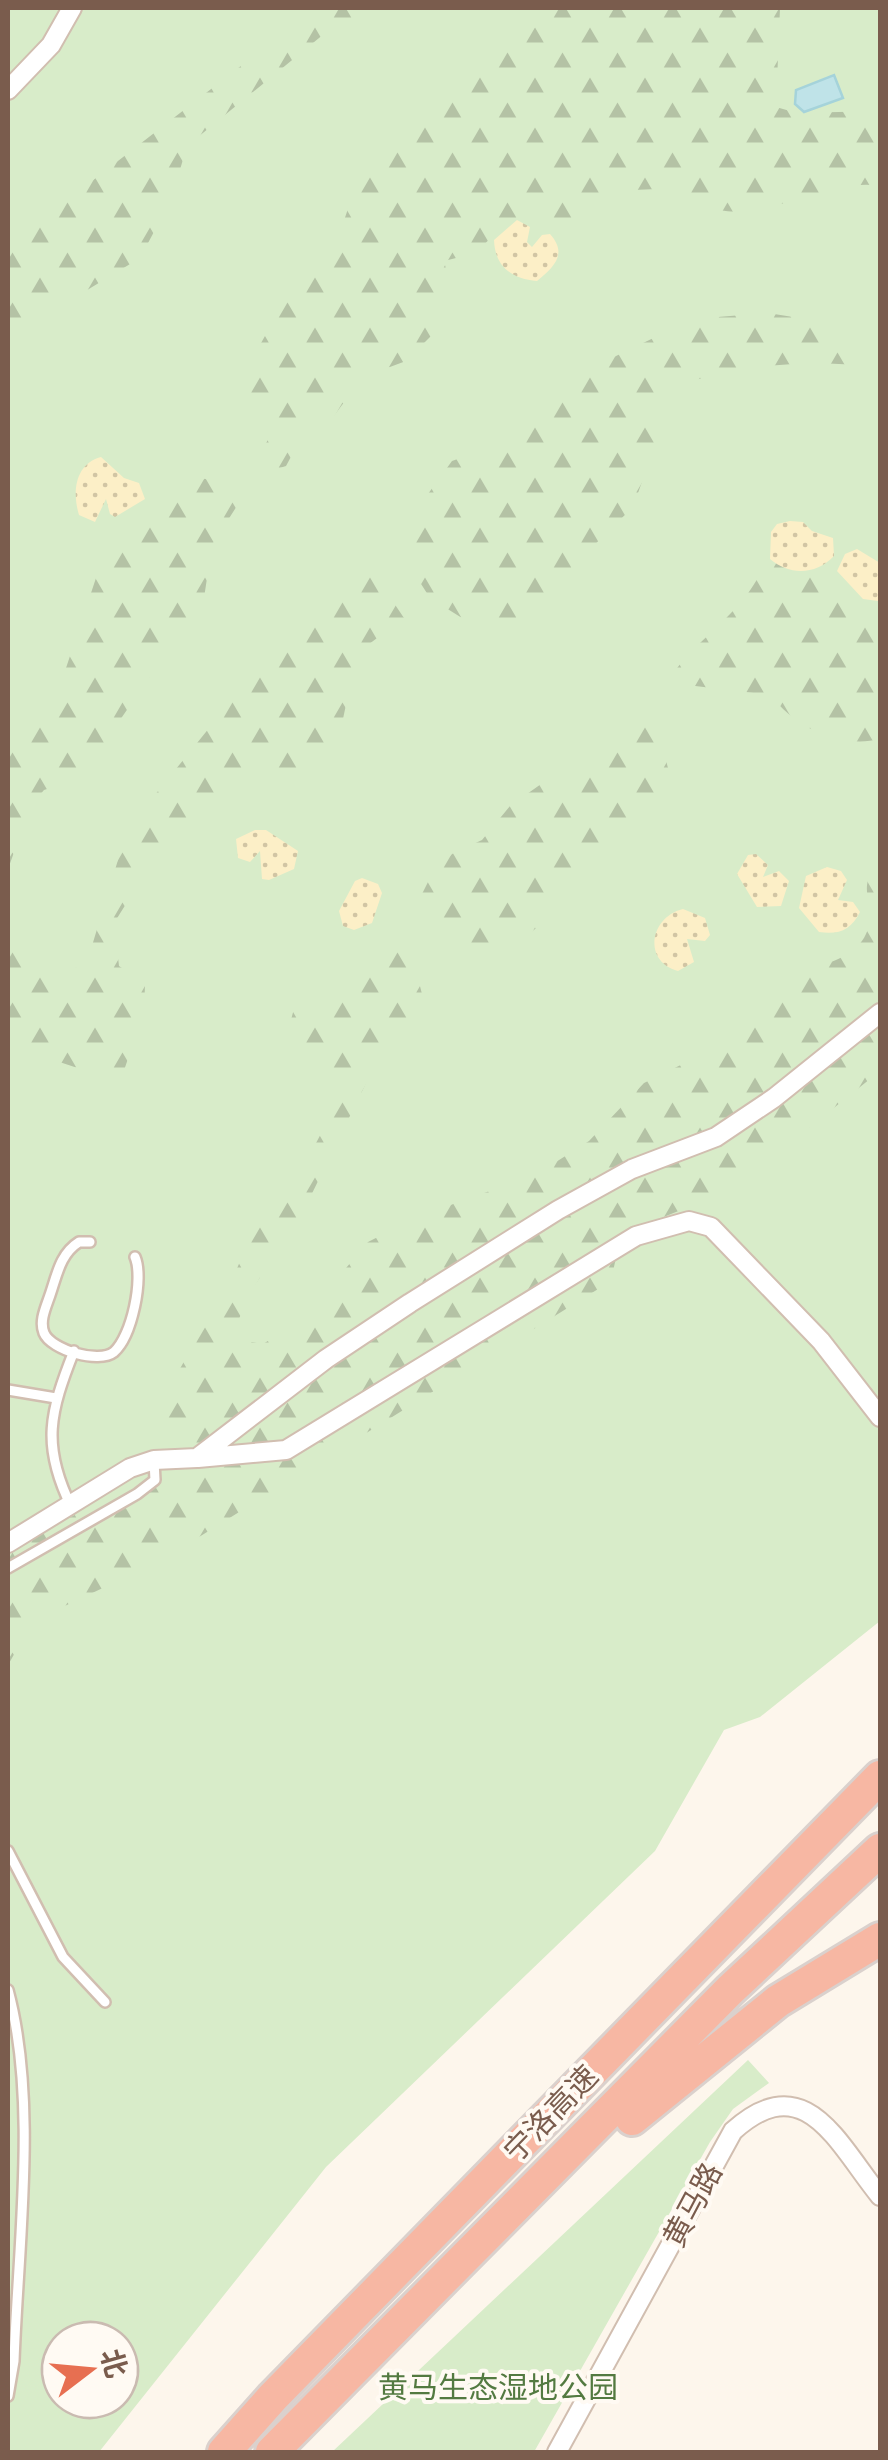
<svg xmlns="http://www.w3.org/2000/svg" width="888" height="2460" viewBox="0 0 888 2460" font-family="'Nunito Sans','Noto Sans SC',sans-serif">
  <defs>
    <pattern id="forest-firs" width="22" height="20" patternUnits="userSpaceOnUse" patternTransform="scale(2.5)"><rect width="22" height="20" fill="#d8ecc9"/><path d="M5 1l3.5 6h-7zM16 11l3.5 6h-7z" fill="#b4c2a5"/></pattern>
    <pattern id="sand-dots" width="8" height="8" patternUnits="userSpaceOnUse" patternTransform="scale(2.5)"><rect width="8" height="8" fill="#fcefc7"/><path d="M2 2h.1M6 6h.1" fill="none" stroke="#d1c5a4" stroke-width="1.8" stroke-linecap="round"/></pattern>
  </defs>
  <rect width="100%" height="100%" fill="#fdf6ec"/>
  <!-- green -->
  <path fill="#d8ecc9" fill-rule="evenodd" d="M 8,8 L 880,8 L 880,1621 L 760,1717 L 724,1730 L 655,1851 L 326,2167 L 99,2452 L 8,2452 ZM 60,2340 L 120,2340 L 120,2400 L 60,2400 Z
    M 748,2060 L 769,2083 L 733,2109 L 710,2142 L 534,2452 L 332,2452 Z"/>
  <!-- forest -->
  <path fill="url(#forest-firs)" d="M 316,8 L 387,8 L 363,26 L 330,29 L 187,146 L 171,200 L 140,258 L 8,338 L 8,246 Z
    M 554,8 L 780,8 L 776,107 L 797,113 L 880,111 L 880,186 C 818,175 734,247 681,188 L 633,190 L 588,218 L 556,219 L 527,213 L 504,224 L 476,253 L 444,261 L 451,289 L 434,333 L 406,361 L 363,377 L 333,417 L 313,416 L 286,466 L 267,472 L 254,464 L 269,438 L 269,424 L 243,396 L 248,366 L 274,320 L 302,281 L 330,262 L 355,188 L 404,141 L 433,100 L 468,67 L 517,40 L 551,16 Z
    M 768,313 L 849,326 L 860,365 C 792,360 721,366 658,394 L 659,434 L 633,507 L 523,615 L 494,627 L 462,618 L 430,598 L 416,576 L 409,520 L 452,461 L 511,440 L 529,405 L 616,356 L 693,319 Z
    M 196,478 L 237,482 L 242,498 L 212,545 L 204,598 L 80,778 L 44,790 L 31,805 L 8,869 L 8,736 L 16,735 L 53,691 L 66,668 L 105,551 Z
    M 783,557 L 873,608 L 880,608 L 880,739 C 840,749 794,727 771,695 L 687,685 L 674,672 C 694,645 720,627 741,602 C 758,583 758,568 783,557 Z
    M 373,572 L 404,618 L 357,653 L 337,747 L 316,766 L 265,772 L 230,800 L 195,817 L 155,858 L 114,923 L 119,966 L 145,984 L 144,1012 L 120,1082 L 8,1045 L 8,937 L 23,962 L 45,979 L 66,975 L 88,959 L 121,850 L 150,801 L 274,648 Z
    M 641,717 L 658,719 C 666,739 662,758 672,778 C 656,803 629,816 609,836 C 553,895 550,961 448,948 L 414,910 L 433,872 L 452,854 L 482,840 L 510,806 L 551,777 L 589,767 L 617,745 Z
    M 880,874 L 880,1071 L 731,1190 L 621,1234 L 611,1281 L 162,1560 L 33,1621 L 8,1665 L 8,1551 L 169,1464 L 155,1416 C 178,1367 209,1323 234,1275 C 244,1254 252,1231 263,1211 C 281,1180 314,1159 325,1123 C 336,1085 320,1049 288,1031 L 295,1005 L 360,983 L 396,944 L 410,947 L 422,994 L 372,1071 L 298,1222 L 250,1292 L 239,1319 L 245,1341 L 263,1344 L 303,1319 L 368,1242 L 417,1217 L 537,1174 L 589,1141 L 644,1083 L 742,1035 L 768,1005 L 779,976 C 813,965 864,964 870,920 C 872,905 864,895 868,880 Z"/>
  <!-- sand -->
  <path fill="url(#sand-dots)" d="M 517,220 L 530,227 L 527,242 L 532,247 L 542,235 L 550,234 C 568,254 554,267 537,281 C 511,279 495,266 494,240 Z
    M 101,457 L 124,478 L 139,483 L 145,499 L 115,517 L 110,514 L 106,499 L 95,522 L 79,515 C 72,492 75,464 101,457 Z
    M 790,521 L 803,522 L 812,531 L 833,538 L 834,556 C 816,575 790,576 770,559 L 771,532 L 777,524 Z
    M 857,549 L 880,563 L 878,601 L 863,599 L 837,571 L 845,554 Z
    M 255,830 L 266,830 L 298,851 L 294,869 L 269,880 L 262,879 L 260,851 L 250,862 L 238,858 L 236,839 Z
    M 756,854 L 768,865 L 763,877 L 779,871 L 789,881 L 781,906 L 757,907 L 737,874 L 748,855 Z
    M 827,867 L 841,871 L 847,880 L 838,900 L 853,902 L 860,912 C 851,930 839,935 819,932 L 799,908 L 806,876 Z
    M 362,878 L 378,884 L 382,893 L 372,923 L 354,930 L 343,926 L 339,911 L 355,881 Z
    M 683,909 L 705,918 L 710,935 L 705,941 L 687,939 L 694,962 L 678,971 C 642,961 650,917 683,909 Z"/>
  <!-- water -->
  <path fill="#bfe3e8" stroke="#a5d3da" stroke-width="2.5" d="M 834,75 L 843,98 L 804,112 L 795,104 L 796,90 Z"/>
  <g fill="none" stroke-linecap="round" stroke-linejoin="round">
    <defs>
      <path id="service" d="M 90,1242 L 79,1242 C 60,1254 57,1275 50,1295 C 46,1307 39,1321 44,1333 C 51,1350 99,1364 114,1352 C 132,1336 144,1278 135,1257
        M 8,1390 L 56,1398
        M 71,1506 C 41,1445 50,1412 74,1351
        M 8,1568 L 137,1494 L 155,1480 L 154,1461
        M 8,1851 L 63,1957 L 105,2002
        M 8,1990 C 38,2101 18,2245 14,2361 L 8,2396"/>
      <path id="minor" d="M 8,90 L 51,45 L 72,8
        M 198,1458 L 286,1450 L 636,1236 L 689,1221 L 711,1227 L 821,1341 L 880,1417
        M 8,1543 L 130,1468 L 154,1460 L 197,1458 L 326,1359 L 410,1303 L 558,1210 L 632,1169 L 716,1137 L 774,1098 L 880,1013
        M 557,2452 L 733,2131 C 805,2066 837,2143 880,2196"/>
      <path id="motorway" d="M 632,2119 L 778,2001 L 880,1939
        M 224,2452 L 273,2397 L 880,1777
        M 272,2452 L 730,1990 L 880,1850"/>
    </defs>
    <!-- service casing -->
    <use href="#service" stroke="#d1beb0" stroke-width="14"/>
    <!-- minor casing -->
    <use href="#minor" stroke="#d1beb0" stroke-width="22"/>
    <!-- motorway casing -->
    <use href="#motorway" stroke="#dad1cd" stroke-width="38"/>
    <!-- service -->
    <use href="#service" stroke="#fff" stroke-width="9"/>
    <!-- minor -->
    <use href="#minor" stroke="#fff" stroke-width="18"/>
    <!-- motorway -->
    <use href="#motorway" stroke="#f7b7a3" stroke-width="32"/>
  </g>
  <g text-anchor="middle" stroke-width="8" stroke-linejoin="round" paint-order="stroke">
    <!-- street labels -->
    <g font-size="30" fill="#7a5c4d" stroke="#fffaf3">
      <text transform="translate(551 2114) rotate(-46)" y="10">宁洛高速</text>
      <text transform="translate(693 2205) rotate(-62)" y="10">黄马路</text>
    </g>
    <!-- park labels -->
    <g font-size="30" fill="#537a41" stroke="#fffaf3">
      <text x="498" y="2398">黄马生态湿地公园</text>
    </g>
  </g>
  <!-- border -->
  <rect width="888" height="2460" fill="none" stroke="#7a5c4d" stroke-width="20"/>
  <!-- north arrow -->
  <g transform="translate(90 2370) rotate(74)"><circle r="48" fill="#fffaf3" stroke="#cabbb1" stroke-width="2.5"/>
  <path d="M0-8L18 38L0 25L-18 38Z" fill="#e76f51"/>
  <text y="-15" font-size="28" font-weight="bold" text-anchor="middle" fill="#7a5c4d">北</text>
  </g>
</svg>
